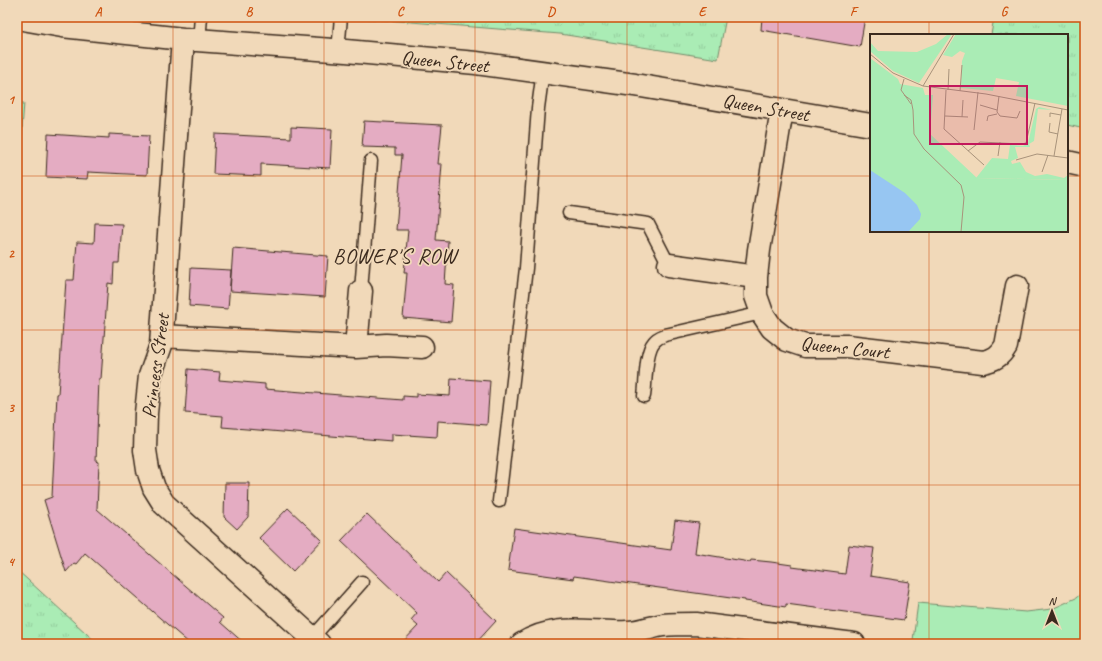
<svg xmlns="http://www.w3.org/2000/svg" width="1102" height="661" viewBox="0 0 1102 661" font-family="Caveat,sans-serif">
  <defs>
    <pattern id="park-tufts" width="24" height="20" patternUnits="userSpaceOnUse"><rect width="24" height="20" fill="#aaecb5"/><path d="M3 7l-1-3M5 7V3M7 7l1-3M15 17l-1-3M17 17v-4M19 17l1-3" fill="none" stroke="#93cb9b"/></pattern>
  </defs>
  <rect width="100%" height="100%" fill="#f1d9b9"/>
  <filter id="ink" filterUnits="userSpaceOnUse"><feTurbulence type="fractalNoise" baseFrequency=".025" numOctaves="2"/><feDisplacementMap in="SourceGraphic" scale="8" xChannelSelector="R" yChannelSelector="G"/><feConvolveMatrix kernelMatrix="1 2 1 2 8 2 1 2 1" color-interpolation-filters="sRGB"/></filter>
  <g filter="url(#ink)">
    <!-- grass -->
    <path fill="#aaecb5" stroke="#728b6a" d="M 1085,590 L 1085,636 L 1081,639 L 1070,644 L 956,644 L 913,640 L 918,603 L 1026,612 L 1052,609 L 1076,598 Z"/>
    <!-- park -->
    <path fill="url(#park-tufts)" stroke="#728b6a" d="M 349,17 L 726,17 L 718,59 L 560,34 Z
      M 994,17 L 1085,17 L 1085,129 L 1067,125 L 1067,35 L 991,35 Z
      M 17,103 L 24,103 L 17,195 Z
      M 17,570 L 98,644 L 17,644 Z"/>
    <!-- building -->
    <path fill="#e4acc2" stroke="#3b2a1e" d="M 762,17 L 865,17 L 860,47 L 761,30 Z
      M 364,121 L 442,125 L 438,164 L 442,164 L 436,240 L 448,241 L 445,284 L 454,285 L 451,322 L 403,318 L 407,273 L 404,273 L 408,230 L 396,230 L 402,155 L 395,155 L 395,148 L 362,147 Z
      M 291,127 L 332,129 L 330,168 L 261,164 L 261,176 L 213,174 L 215,134 L 291,138 Z
      M 48,134 L 109,138 L 109,134 L 149,136 L 147,175 L 88,172 L 87,179 L 46,177 Z
      M 95,223 L 122,224 L 119,263 L 114,263 L 113,284 L 108,283 L 101,379 L 99,379 L 96,461 L 99,462 L 97,509 L 223,618 L 220,622 L 245,644 L 190,644 L 85,553 L 76,564 L 74,563 L 66,572 L 44,500 L 52,497 L 57,394 L 58,394 L 66,280 L 74,280 L 77,242 L 94,243 Z
      M 233,248 L 328,256 L 325,297 L 230,291 Z
      M 191,268 L 231,270 L 228,309 L 189,306 Z
      M 188,369 L 220,372 L 219,380 L 265,384 L 265,389 L 403,400 L 403,396 L 416,397 L 416,394 L 450,396 L 451,378 L 490,381 L 487,425 L 438,421 L 437,437 L 392,434 L 392,441 L 222,427 L 223,416 L 185,413 Z
      M 225,483 L 249,483 L 248,517 L 237,529 L 224,517 Z
      M 288,508 L 322,540 L 293,571 L 259,538 Z
      M 367,514 L 438,582 L 446,573 L 496,621 L 475,644 L 401,644 L 418,626 L 411,620 L 417,613 L 341,541 Z
      M 675,520 L 699,523 L 695,553 L 750,562 L 751,560 L 771,562 L 792,565 L 792,567 L 845,574 L 849,545 L 874,548 L 870,576 L 910,582 L 904,620 L 786,604 L 786,607 L 765,604 L 745,601 L 745,600 L 574,576 L 573,579 L 508,570 L 514,528 L 671,550 Z"/>
    <g fill="none" stroke-linecap="round" stroke-linejoin="round">
      <defs>
        <path id="lane" d="M 199,41 L 201,17
          M 338,51 L 341,17
          M 569,213 L 648,224 L 669,265
          M 361,291 L 371,161
          M 644,396 C 646,382 645,352 654,342 C 657,338 660,337 665,335 L 762,313
          M 499,501 L 526,268 L 538,108 L 543,71
          M 312,638 L 362,582"/>
        <path id="street" d="M 17,18 L 62,26 L 183,39 L 346,51 L 476,63 L 635,85 L 871,125
          M 183,39 L 161,345 L 150,376 L 146,413 L 145,450 L 148,470 L 154,488 L 164,504 L 319,644
          M 782,110 L 759,250 L 756,277 L 756,296 L 762,313 L 772,328 L 787,340 L 805,346 L 847,346 L 983,362 C 994,360 1000,356 1006,346 L 1017,286
          M 1067,162 L 1085,166
          M 669,265 L 756,277
          M 162,336 L 356,347 L 386,345 L 422,347
          M 356,347 L 361,291
          M 522,644 C 556,622 590,634 627,632 C 639,632 651,627 663,625 C 674,624 685,624 696,624 L 854,644"/>
      </defs>
      <!-- lane casing -->
      <use href="#lane" stroke="#3b2a1e" stroke-width="15"/>
      <!-- street casing -->
      <use href="#street" stroke="#3b2a1e" stroke-width="25"/>
      <!-- lane -->
      <use href="#lane" stroke="#f1d9b9" stroke-width="12"/>
      <!-- street -->
      <use href="#street" stroke="#f1d9b9" stroke-width="22"/>
    </g>
  </g>
  <!-- grid -->
  <path fill="none" stroke="#ce520f" stroke-width="1" stroke-opacity="0.55" d="M 173,17 L 173,644M 324,17 L 324,644M 475,17 L 475,644M 627,17 L 627,644M 778,17 L 778,644M 929,17 L 929,35M 17,176 L 871,176M 1067,176 L 1085,176M 929,231 L 929,644M 17,330 L 1085,330M 17,485 L 1085,485"/>
  <g text-anchor="middle" stroke-width="3.5" stroke-linejoin="round" paint-order="stroke">
    <!-- street labels -->
    <g font-size="20" fill="#3b2a1e" stroke="#f1d9b9">
      <text transform="translate(445 61) rotate(6)" y="7">Queen Street</text>
      <text transform="translate(766 107) rotate(10)" y="7">Queen Street</text>
      <text transform="translate(845 347) rotate(6)" y="7">Queens Court</text>
      <text transform="translate(155 366) rotate(-82)" y="7">Princess Street</text>
    </g>
    <!-- neighbourhood labels -->
    <g font-size="21" letter-spacing="1" fill="#3b2a1e" stroke="#f1d9b9">
      <text x="395" y="263">BOWER'S ROW</text>
    </g>
  </g>
  <!-- overview -->
  <g transform="translate(870 34)">
    <rect width="198" height="198" fill="#f1d9b9"/>
    <path d="M 78,0 L 82,0 L 49,49 L 23,37 L 0,17 L 0,8 L 8,17 L 47,18 L 66,10 ZM 169,73 L 182,76 L 168,75 L 164,107 L 159,110 L 160,113 L 145,113 L 148,124 L 141,127 L 142,130 L 150,128 L 156,138 L 165,142 L 177,140 L 194,144 L 198,141 L 198,146 L 106,144 L 122,124 L 138,125 L 140,111 L 153,112 L 158,109 L 166,75 Z" fill="#aaecb5"/>
    <path d="M 86,0 L 198,0 L 198,72 L 146,62 L 149,48 L 126,44 L 123,57 L 91,54 L 92,27 L 95,19 L 90,17 L 82,23 L 73,21 ZM 0,24 L 28,45 L 30,50 L 53,54 L 55,61 L 63,61 L 60,100 L 107,144 L 198,146 L 198,198 L 0,198 Z" fill="#aaecb5"/>
    <path d="M 0,136 L 35,159 L 47,171 L 51,180 L 50,185 L 38,198 L 0,198 Z" fill="#97c6f2"/>
    <path fill="none" stroke="#a8937b" stroke-width="1" d="M 0,20 L 23,39 L 53,52 L 116,60 L 198,76M 34,45 L 31,56 L 41,70M 53,52 L 84,0M 76,56 L 74,95 L 114,131M 78,56 L 79,35M 90,57 L 92,31M 34,61 L 41,66 L 43,76 L 44,100 L 54,115 L 91,151 L 94,163 L 91,198M 129,62 L 127,78 L 130,82 L 147,84 L 150,77M 110,71 L 127,76M 75,82 L 98,83M 92,83 L 93,66M 180,83 L 180,79 L 191,81M 117,87 L 118,82 L 127,80M 180,89 L 179,98 L 188,100M 104,96 L 108,58M 98,117 L 110,108 L 151,110 L 156,109 L 165,69M 128,122 L 130,108M 184,122 L 192,75M 146,126 L 167,120 L 198,124M 172,138 L 178,121"/>
    <path fill="#c2185b" fill-opacity="0.15" stroke="#c2185b" stroke-width="2" d="M 60,52 L 157,52 L 157,110 L 60,110 Z"/>
    <rect width="198" height="198" fill="none" stroke="#3b2a1e" stroke-width="2"/>
  </g>
  <!-- margin -->
  <rect width="1102" height="661" fill="none" stroke="#f1d9b9" stroke-width="44"/>
  <!-- north arrow -->
  <g transform="translate(1052 611)" stroke="#f1d9b9" stroke-width="3" paint-order="stroke">
  <path d="M0-3L7 15L0 10L-7 15Z" fill="#3b2a1e"/>
  <text y="-6" font-size="11" font-weight="bold" text-anchor="middle" fill="#3b2a1e">N</text>
  </g>
  <rect x="22" y="22" width="1058" height="617" fill="none" stroke="#ce520f" stroke-width="1.5"/>
  <g font-size="13" text-anchor="middle" font-weight="bold" fill="#ce520f">
    <text x="98" y="16">A</text>
    <text x="249" y="16">B</text>
    <text x="400" y="16">C</text>
    <text x="551" y="16">D</text>
    <text x="702" y="16">E</text>
    <text x="853" y="16">F</text>
    <text x="1004" y="16">G</text>
    <text x="11" y="104">1</text>
    <text x="11" y="258">2</text>
    <text x="11" y="412">3</text>
    <text x="11" y="566">4</text>
  </g>
</svg>
